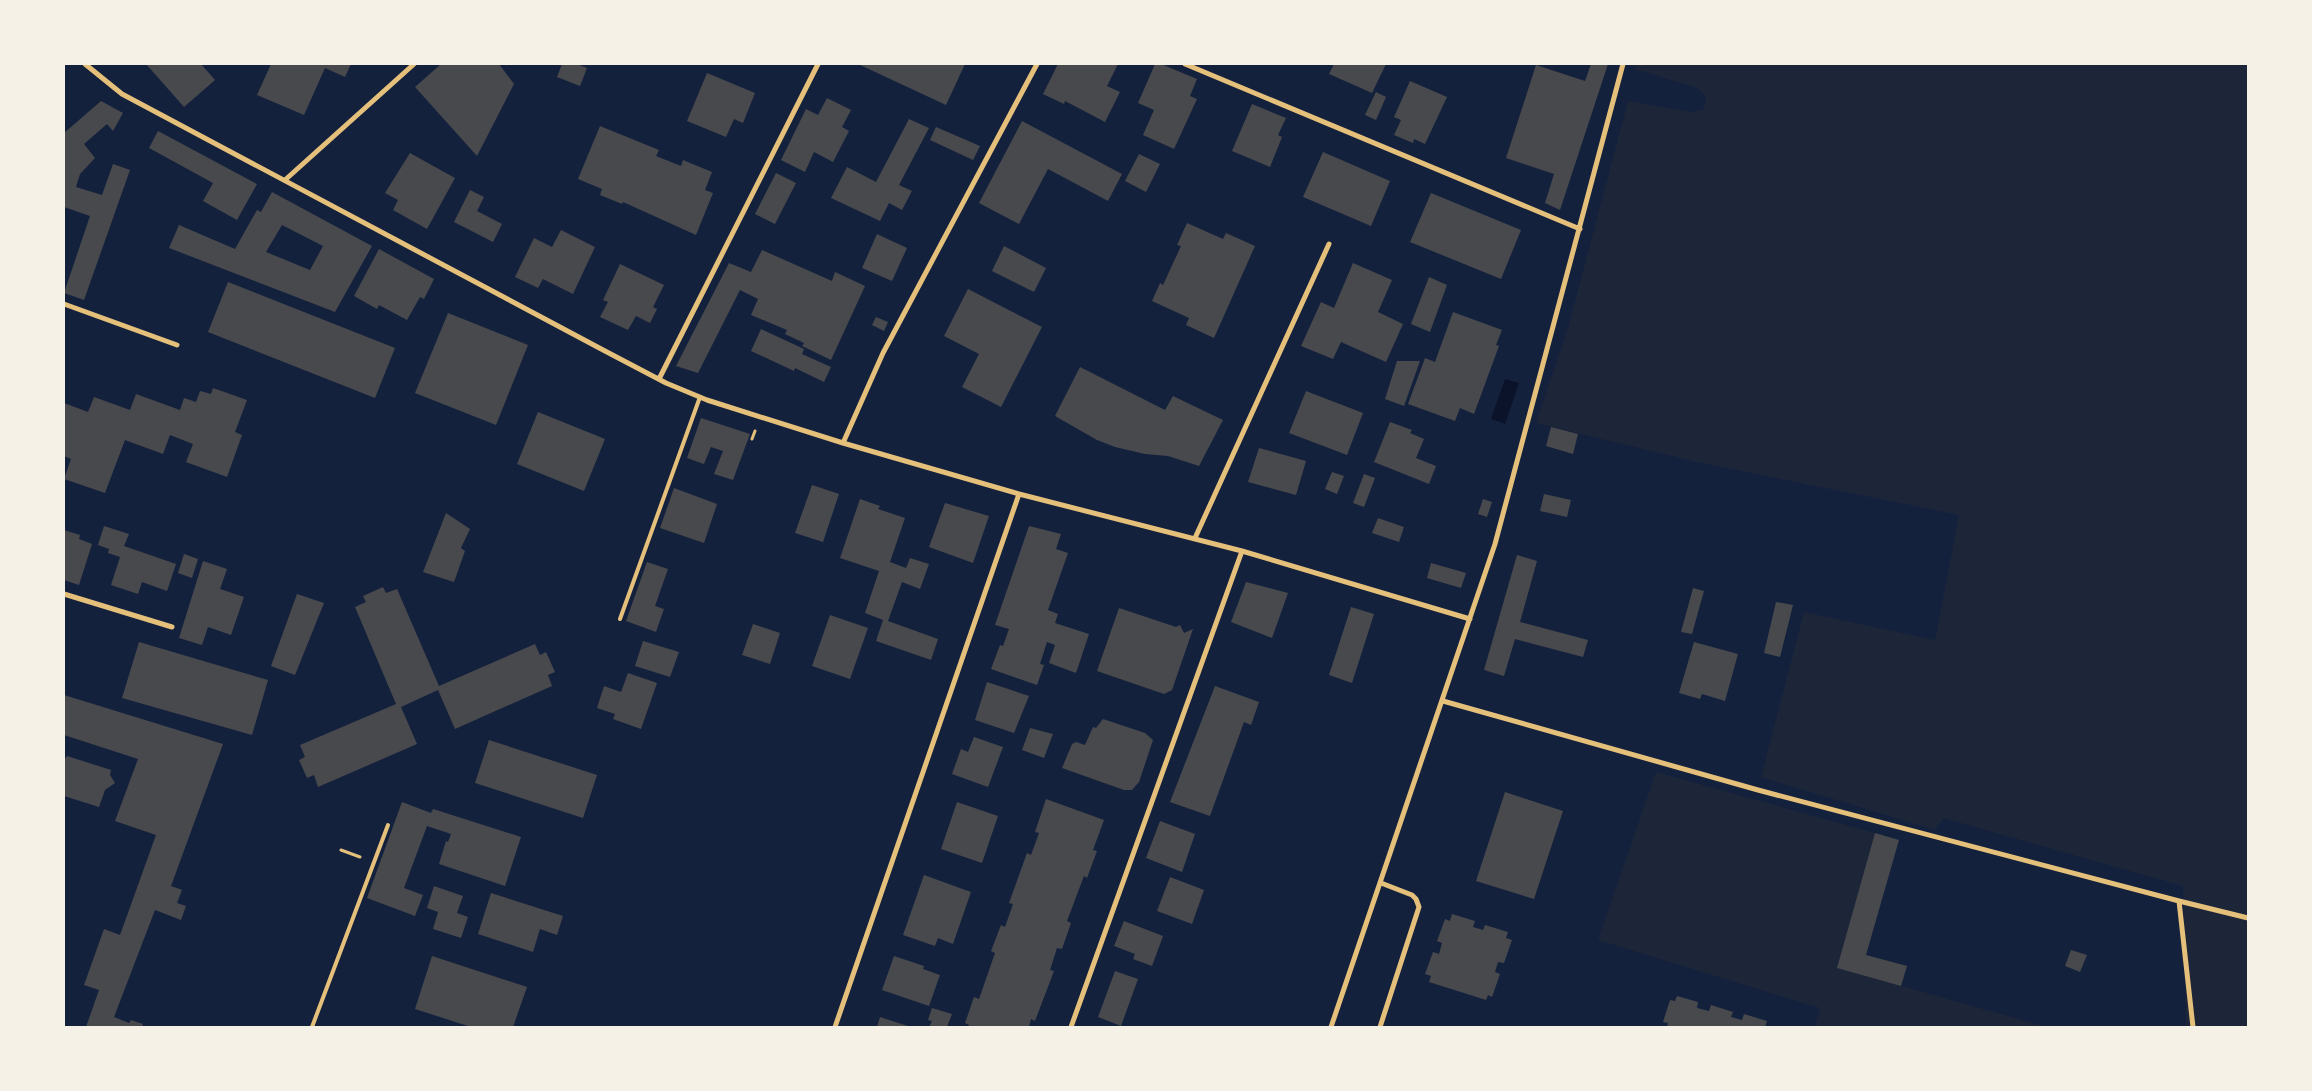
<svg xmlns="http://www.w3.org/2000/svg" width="2312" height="1091" viewBox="0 0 2312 1091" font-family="'Work Sans',sans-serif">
  <rect width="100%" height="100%" fill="#14213d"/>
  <!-- green -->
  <path fill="#1d2539" d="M 1636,64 L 2248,64 L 2248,1027 L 2186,1027 L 2183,886 L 1943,818 L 1935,830 L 1761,777 L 1804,612 L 1935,640 L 1959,515 L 1697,462 L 1536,423 L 1568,328 L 1628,101 L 1691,112 L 1703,110 L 1706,98 L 1698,88 L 1634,69 Z
    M 1656,772 L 1875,833 L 1838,968 L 2047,1027 L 1815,1027 L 1820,1008 L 1598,940 Z"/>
  <!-- water -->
  <path fill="#0b132b" d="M 1505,379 L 1519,383 L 1505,424 L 1491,419 Z"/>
  <!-- building -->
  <path fill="#48494c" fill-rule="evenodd" d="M 146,64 L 201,64 L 215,80 L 184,107 Z
    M 271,64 L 351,64 L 345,77 L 325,68 L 304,115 L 257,95 Z
    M 441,64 L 499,64 L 514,84 L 477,156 L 415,87 Z
    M 562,64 L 577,64 L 587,68 L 580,86 L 557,77 Z
    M 858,64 L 965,64 L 946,105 Z
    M 1058,64 L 1118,64 L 1107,86 L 1120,92 L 1105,122 L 1065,101 L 1064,104 L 1043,94 Z
    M 1155,64 L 1161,64 L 1197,79 L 1190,96 L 1197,99 L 1174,149 L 1143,135 L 1154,110 L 1138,103 Z
    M 1334,64 L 1386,64 L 1372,93 L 1329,74 Z
    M 1591,64 L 1608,64 L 1560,210 L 1545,203 L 1554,174 L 1506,158 L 1536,65 L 1585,81 Z
    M 707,73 L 755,93 L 743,123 L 734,119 L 726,137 L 687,121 Z
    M 1410,81 L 1447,97 L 1425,144 L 1414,139 L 1413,143 L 1394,135 L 1401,120 L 1394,117 Z
    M 1376,92 L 1386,97 L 1376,120 L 1365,115 Z
    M 827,98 L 851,110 L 842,127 L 849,131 L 833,162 L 814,152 L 805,172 L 781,160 L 806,109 L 818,115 Z
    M 101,101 L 123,113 L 113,131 L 107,124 L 84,144 L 95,158 L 80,174 L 76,187 L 102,195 L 113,164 L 130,170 L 84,300 L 64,293 L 90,216 L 64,207 L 64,133 Z
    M 1252,104 L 1286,118 L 1278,135 L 1282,137 L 1270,167 L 1232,151 Z
    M 909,119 L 929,128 L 899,185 L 912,191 L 902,210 L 889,203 L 880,221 L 831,198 L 847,167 L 876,182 Z
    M 1022,121 L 1122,174 L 1108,201 L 1048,169 L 1019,224 L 979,203 Z
    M 600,126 L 659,150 L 656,156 L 681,166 L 683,160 L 712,172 L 705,190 L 713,193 L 696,235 L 623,202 L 622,204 L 600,195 L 602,189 L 578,179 Z
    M 936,127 L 980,146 L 973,160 L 930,140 Z
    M 158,131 L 257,184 L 237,220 L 203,201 L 213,183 L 149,148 Z
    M 1323,152 L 1390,181 L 1371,226 L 1303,197 Z
    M 410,153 L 455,178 L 427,229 L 393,210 L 398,200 L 385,193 Z
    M 1139,154 L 1160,164 L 1146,192 L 1125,181 Z
    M 776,173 L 796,183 L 775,224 L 755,214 Z
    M 470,190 L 484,197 L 477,211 L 502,224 L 493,242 L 454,222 Z
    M 272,192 L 372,246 L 335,312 L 169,248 L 179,225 L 235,249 L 257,210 L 261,212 ZM 282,225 L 323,246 L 310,270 L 266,252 Z
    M 1431,193 L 1521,230 L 1501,279 L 1410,242 Z
    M 1187,223 L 1223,239 L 1226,233 L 1255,246 L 1214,338 L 1186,325 L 1189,318 L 1152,301 L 1160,283 L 1163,285 L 1181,246 L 1177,245 Z
    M 561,230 L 595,247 L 573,294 L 543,279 L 538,288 L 515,277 L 534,238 L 552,247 Z
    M 877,234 L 907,248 L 892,281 L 862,268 Z
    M 1004,246 L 1046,268 L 1034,292 L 992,271 Z
    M 379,249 L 434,279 L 424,299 L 420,297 L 407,320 L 379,305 L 377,309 L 354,296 Z
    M 762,250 L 832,281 L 835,272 L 865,286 L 831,360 L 802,346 L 804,343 L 785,334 L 787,330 L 751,315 L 758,299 L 740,290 L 698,373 L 676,366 L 729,263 L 751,272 Z
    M 1353,263 L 1392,280 L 1378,312 L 1403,324 L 1386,362 L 1341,342 L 1333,359 L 1301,346 L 1321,302 L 1334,308 Z
    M 620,264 L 664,285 L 653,307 L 657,309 L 650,323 L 636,316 L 628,330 L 600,317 L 608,302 L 603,300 Z
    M 1429,277 L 1447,285 L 1430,332 L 1411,324 Z
    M 228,282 L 395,348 L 375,398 L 208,332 Z
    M 968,289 L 1042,327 L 1001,407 L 962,387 L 979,354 L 944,336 Z
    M 1453,312 L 1502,330 L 1496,345 L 1499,346 L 1474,414 L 1460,408 L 1455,421 L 1408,404 L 1425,358 L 1435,362 Z
    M 448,313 L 528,345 L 496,425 L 415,393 Z
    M 876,317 L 888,322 L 884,331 L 872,325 Z
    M 761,329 L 804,349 L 802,354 L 831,367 L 824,382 L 795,368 L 794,371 L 751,351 Z
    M 1397,361 L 1420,361 L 1404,406 L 1385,399 Z
    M 1080,367 L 1165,410 L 1173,396 L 1223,420 L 1199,466 L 1168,456 L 1145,454 L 1115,447 L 1097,440 L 1055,416 Z
    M 213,388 L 247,400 L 235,432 L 242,435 L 227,477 L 186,462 L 193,444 L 170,435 L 163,454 L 125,440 L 105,493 L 64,479 L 71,459 L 64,456 L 64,403 L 88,412 L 94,397 L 130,410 L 136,394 L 180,410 L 184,398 L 196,402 L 200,391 L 211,394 Z
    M 1306,391 L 1363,413 L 1347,455 L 1289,433 Z
    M 538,412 L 605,439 L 584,491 L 517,464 Z
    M 701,418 L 750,434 L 733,480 L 714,474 L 723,451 L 711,447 L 704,464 L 687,458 Z
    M 1390,422 L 1412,430 L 1410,433 L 1424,439 L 1416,458 L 1436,466 L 1429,484 L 1374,462 Z
    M 1551,427 L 1578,434 L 1573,454 L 1546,446 Z
    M 1259,448 L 1306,461 L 1296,495 L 1248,482 Z
    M 1332,472 L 1344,476 L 1337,494 L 1325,489 Z
    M 1364,474 L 1375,478 L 1364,507 L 1353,503 Z
    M 812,485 L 839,494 L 823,542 L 795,533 Z
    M 674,488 L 717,504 L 704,543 L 660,528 Z
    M 1544,494 L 1571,500 L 1567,517 L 1540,511 Z
    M 860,499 L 880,506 L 878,509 L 905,518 L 890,562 L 906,568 L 910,558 L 929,564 L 920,589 L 902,582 L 888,621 L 938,639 L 931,660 L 876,641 L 883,620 L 865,613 L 879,571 L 840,558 Z
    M 1483,499 L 1492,502 L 1487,517 L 1478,514 Z
    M 945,503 L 989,516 L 973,563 L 929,547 Z
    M 446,513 L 470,529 L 461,548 L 465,551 L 454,582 L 423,572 Z
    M 1378,518 L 1404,527 L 1399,542 L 1372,533 Z
    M 104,526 L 129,534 L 124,546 L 176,564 L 167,591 L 142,582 L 138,594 L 111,585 L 120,557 L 108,553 L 109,549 L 98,545 Z
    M 1029,526 L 1061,534 L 1056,549 L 1068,553 L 1048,610 L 1058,614 L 1055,623 L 1089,634 L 1076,673 L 1049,663 L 1055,645 L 1047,642 L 1040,664 L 1044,665 L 1037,685 L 991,669 L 1000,645 L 1003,646 L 1009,629 L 995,625 Z
    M 64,530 L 80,535 L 79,539 L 92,544 L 79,585 L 64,580 Z
    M 184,554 L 198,559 L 192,578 L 178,573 Z
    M 1517,555 L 1537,561 L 1520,622 L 1588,640 L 1583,657 L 1515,639 L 1504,676 L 1484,670 Z
    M 203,561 L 227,569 L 220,589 L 244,597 L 231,635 L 208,627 L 202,645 L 179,638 Z
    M 647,562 L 668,569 L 655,606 L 664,609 L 656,632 L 626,621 Z
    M 1431,563 L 1466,573 L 1461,588 L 1427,578 Z
    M 1246,582 L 1288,593 L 1272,638 L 1231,622 Z
    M 383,587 L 386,593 L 397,589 L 439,686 L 535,644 L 540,655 L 546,652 L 555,672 L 548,675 L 552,686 L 455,729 L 438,690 L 401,707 L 417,744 L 318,787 L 314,775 L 307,778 L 299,760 L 305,757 L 300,745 L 396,704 L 355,607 L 366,602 L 363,596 Z
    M 1693,588 L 1704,591 L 1692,634 L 1681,632 Z
    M 297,594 L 324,603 L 295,675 L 271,666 Z
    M 1776,602 L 1793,605 L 1780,657 L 1764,653 Z
    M 1351,607 L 1374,614 L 1352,683 L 1329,675 Z
    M 1119,608 L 1176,627 L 1180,625 L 1184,633 L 1193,629 L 1172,690 L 1164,694 L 1097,671 Z
    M 830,615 L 868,628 L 850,679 L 812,666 Z
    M 753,624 L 780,633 L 770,664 L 742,655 Z
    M 643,641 L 679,652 L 670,677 L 635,666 Z
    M 139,642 L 268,680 L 252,735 L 122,698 Z
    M 1694,642 L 1738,654 L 1725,701 L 1702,694 L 1700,699 L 1679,693 Z
    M 628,673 L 657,683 L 641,729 L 613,719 L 615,714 L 597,708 L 604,686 L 621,692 Z
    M 987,682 L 1029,696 L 1014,733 L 975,720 Z
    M 1215,686 L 1259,702 L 1251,725 L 1244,722 L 1210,816 L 1170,802 Z
    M 64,695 L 223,744 L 171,886 L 182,890 L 177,903 L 186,906 L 181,920 L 155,910 L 114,1017 L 129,1023 L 131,1020 L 143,1024 L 142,1027 L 86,1027 L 99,990 L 84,985 L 104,929 L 120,935 L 156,835 L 115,821 L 138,759 L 64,735 Z
    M 1103,719 L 1145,733 L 1153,740 L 1139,782 L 1132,790 L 1124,790 L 1062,768 L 1072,744 L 1076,742 L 1085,745 L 1093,727 L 1096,728 Z
    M 1030,728 L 1053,734 L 1044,758 L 1022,750 Z
    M 974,737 L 1003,747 L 988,787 L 952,774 L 961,749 L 968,752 Z
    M 489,740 L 597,775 L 583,818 L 475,783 Z
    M 67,756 L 111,770 L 110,775 L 115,783 L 105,790 L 99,807 L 64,796 L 64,760 Z
    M 1505,792 L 1563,811 L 1534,899 L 1476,881 Z
    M 1046,799 L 1104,820 L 1093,850 L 1097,851 L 1087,878 L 1084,876 L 1067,921 L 1071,923 L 1062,949 L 1057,948 L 1050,970 L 1054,971 L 1035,1021 L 1031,1019 L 1029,1027 L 968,1027 L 969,1025 L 965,1023 L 974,997 L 979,999 L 995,953 L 991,951 L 1001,925 L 1005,927 L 1013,904 L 1009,903 L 1027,853 L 1031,855 L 1039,833 L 1035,832 Z
    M 402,802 L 431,813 L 433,809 L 521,837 L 505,886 L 439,864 L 446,841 L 448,842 L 451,834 L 427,826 L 404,888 L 423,895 L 415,916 L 367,898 Z
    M 957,802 L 998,816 L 982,863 L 941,849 Z
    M 1160,821 L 1195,834 L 1182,872 L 1146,858 Z
    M 1875,833 L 1899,840 L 1866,955 L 1907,966 L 1901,986 L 1837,968 Z
    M 924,875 L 971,892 L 953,944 L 938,938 L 935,946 L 903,935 Z
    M 1170,877 L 1204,890 L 1192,924 L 1157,911 Z
    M 434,886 L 463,896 L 457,913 L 468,917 L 461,938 L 433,929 L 438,912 L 427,908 Z
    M 491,893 L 563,916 L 557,935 L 540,929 L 533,952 L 478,934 Z
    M 1452,914 L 1475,921 L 1473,927 L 1483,930 L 1485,925 L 1508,932 L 1506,938 L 1512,940 L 1504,963 L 1498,962 L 1495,972 L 1500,974 L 1492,997 L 1488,995 L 1486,1000 L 1429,982 L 1431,976 L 1425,974 L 1433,952 L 1439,954 L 1442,943 L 1437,941 L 1445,919 L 1450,921 Z
    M 1124,921 L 1163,936 L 1152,966 L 1133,959 L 1135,954 L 1114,946 Z
    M 2071,950 L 2087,955 L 2080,972 L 2065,966 Z
    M 432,956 L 527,987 L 513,1027 L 471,1027 L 415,1009 Z
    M 894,956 L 924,966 L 923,969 L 940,975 L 929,1006 L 882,990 Z
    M 1115,971 L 1138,979 L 1121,1026 L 1098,1017 Z
    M 1677,996 L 1698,1002 L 1697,1008 L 1709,1011 L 1711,1005 L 1733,1012 L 1731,1017 L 1742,1020 L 1744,1014 L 1767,1021 L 1765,1027 L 1667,1027 L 1668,1023 L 1663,1022 L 1670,1000 L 1675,1001 Z
    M 932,1008 L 952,1014 L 947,1027 L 929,1027 L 932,1021 L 928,1020 Z
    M 880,1017 L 911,1027 L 877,1027 Z"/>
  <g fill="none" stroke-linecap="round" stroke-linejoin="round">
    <!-- path -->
    <path stroke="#e5c07b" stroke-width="3" d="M 752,439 L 755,431
      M 341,850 L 360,857"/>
    <!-- service -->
    <path stroke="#e5c07b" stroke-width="4" d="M 620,619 L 700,397
      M 312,1027 L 388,825"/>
    <!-- minor -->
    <path stroke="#e5c07b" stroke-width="5" d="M 85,64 L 122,94 L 605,351 L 666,383 L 707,400 L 843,443 L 1019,494 L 1242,551 L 1470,619
      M 1185,64 L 1580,229
      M 285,180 L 414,64
      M 64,304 L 177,345
      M 659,379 L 818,64
      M 843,443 L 883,353 L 1037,64
      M 1195,538 L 1329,244
      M 64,594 L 172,627
      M 1443,701 L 1758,790 L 2179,901 L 2248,918
      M 2179,901 L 2193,1027
      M 835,1027 L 1019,494
      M 1071,1027 L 1242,551
      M 1331,1027 L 1495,544 L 1623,64
      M 1380,1027 L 1419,907 L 1416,899 L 1412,895 L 1381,883"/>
  </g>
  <!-- border -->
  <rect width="2312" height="1091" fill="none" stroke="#f6f1e7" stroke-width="130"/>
</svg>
